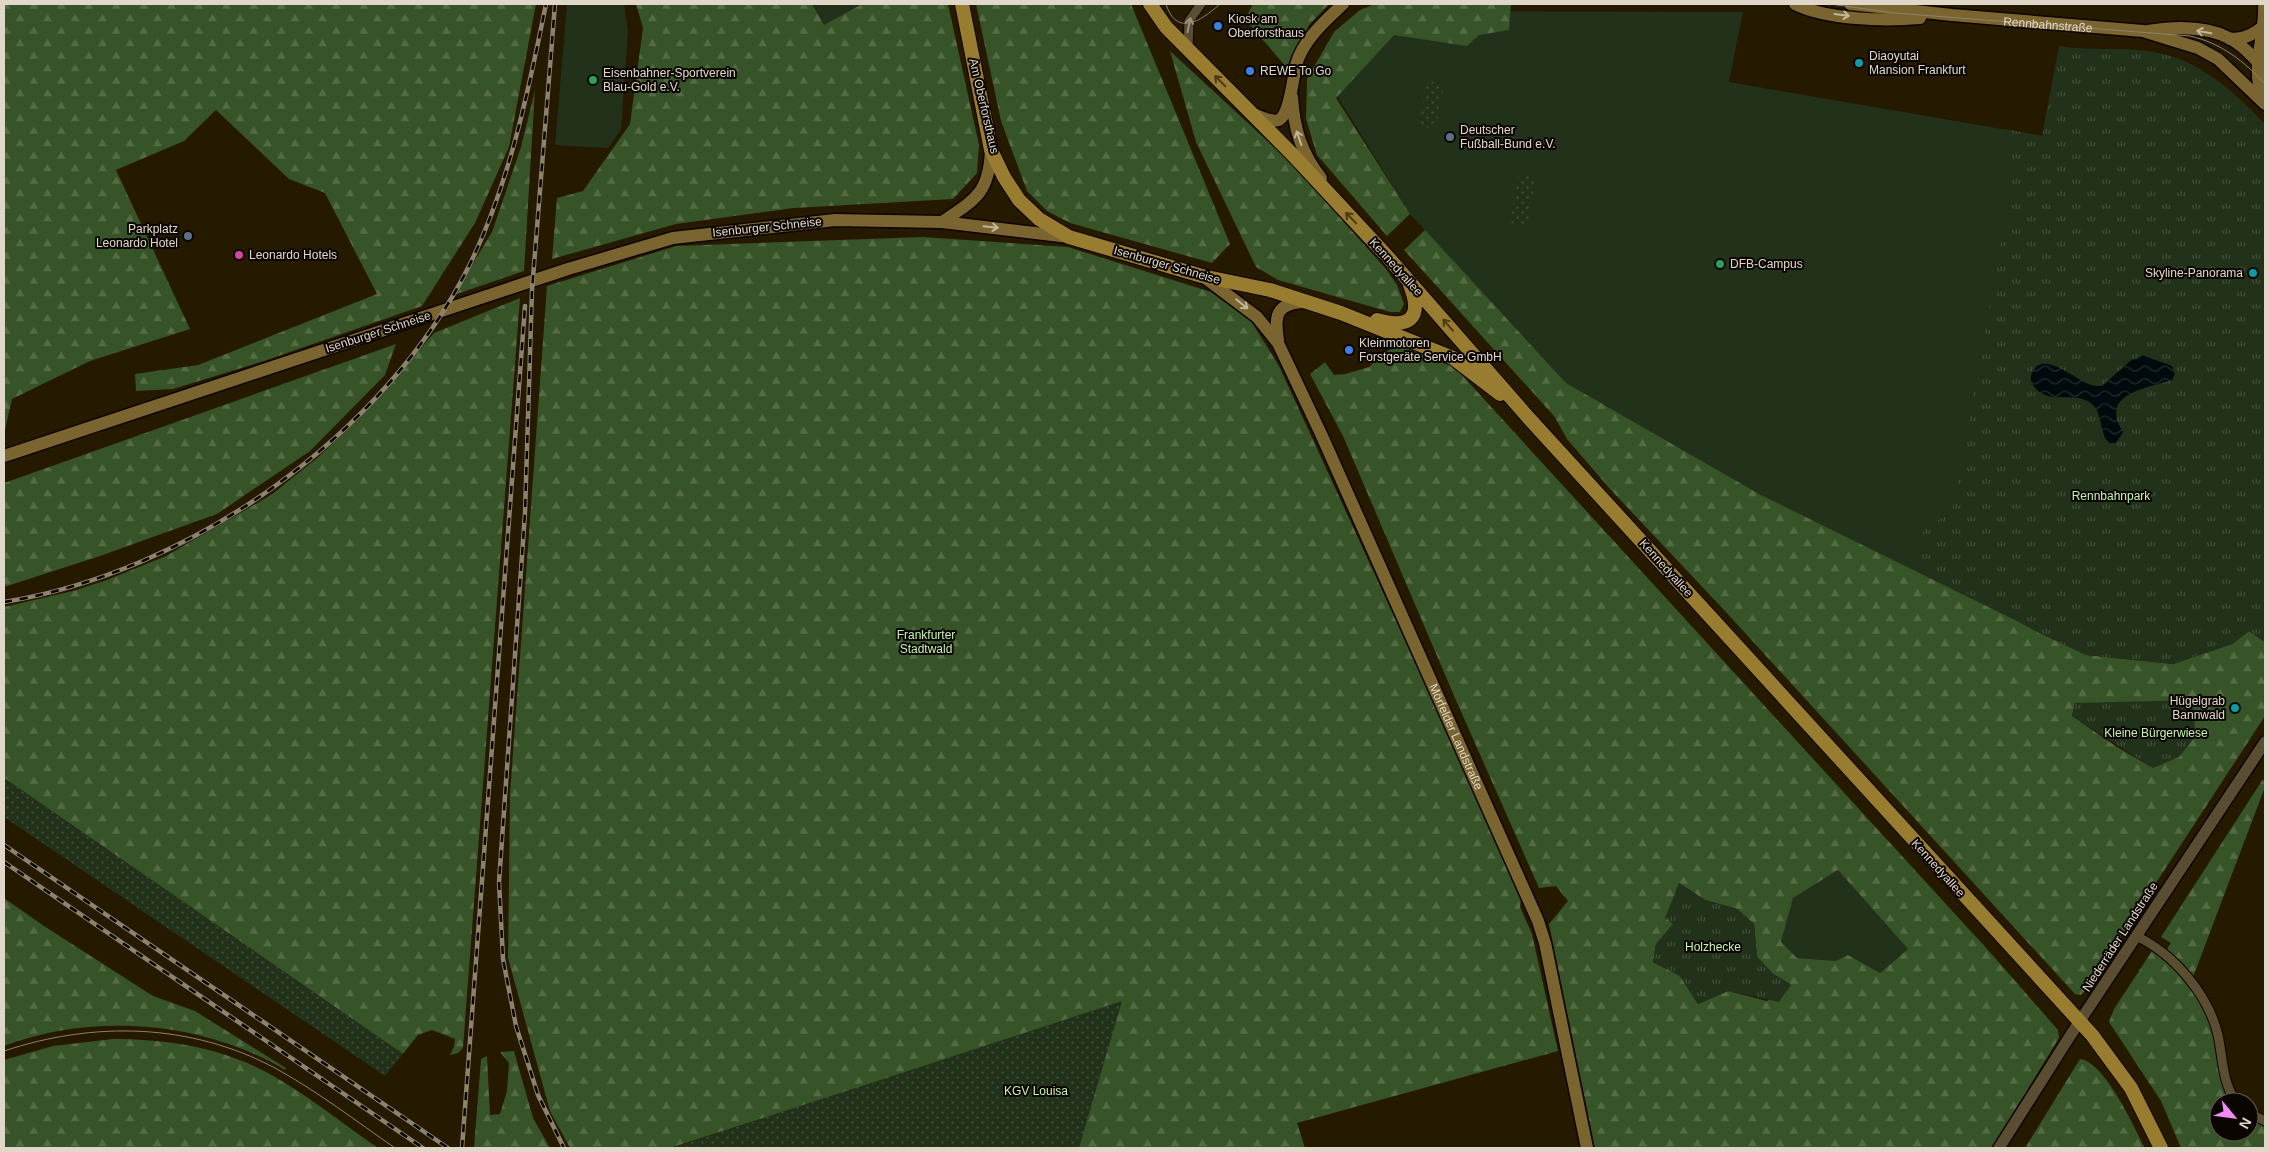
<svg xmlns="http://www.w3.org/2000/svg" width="2269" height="1152" viewBox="0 0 2269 1152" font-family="Arial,sans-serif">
  <defs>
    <pattern id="forest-firs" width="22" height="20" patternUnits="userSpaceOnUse" patternTransform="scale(1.25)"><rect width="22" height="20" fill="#375328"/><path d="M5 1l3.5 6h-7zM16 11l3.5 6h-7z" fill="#546b46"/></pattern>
    <pattern id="park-tufts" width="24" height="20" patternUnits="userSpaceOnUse" patternTransform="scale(1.25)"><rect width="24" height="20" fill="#22321a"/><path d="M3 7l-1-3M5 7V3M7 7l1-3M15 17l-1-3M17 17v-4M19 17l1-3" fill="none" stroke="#424f3a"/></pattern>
    <pattern id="garden-dots" width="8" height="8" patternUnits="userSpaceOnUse" patternTransform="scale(1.25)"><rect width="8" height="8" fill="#22321a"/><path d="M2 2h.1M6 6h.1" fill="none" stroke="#424f3a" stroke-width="1.8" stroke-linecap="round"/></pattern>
    <pattern id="water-waves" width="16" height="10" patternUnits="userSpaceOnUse" patternTransform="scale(1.25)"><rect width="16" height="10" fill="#00090b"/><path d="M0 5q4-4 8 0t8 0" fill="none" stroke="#252c2d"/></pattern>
  </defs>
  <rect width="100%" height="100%" fill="#251900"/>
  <!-- grass -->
  <path fill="#22321a" d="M 567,4 L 624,4 L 628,31 L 621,130 L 608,148 L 555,145 Z
    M 812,4 L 862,4 L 824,25 Z
    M 1385,11 L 1743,12 L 1729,82 L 2042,136 L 2037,632 L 1761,495 L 1566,383 L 1410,214 L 1336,94 Z
    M 1838,870 L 1908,949 L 1880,973 L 1848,955 L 1836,961 L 1797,958 L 1781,942 L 1793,898 Z"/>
  <!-- forest -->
  <path fill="url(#forest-firs)" fill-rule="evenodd" d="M 4,4 L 536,4 L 509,147 L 475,223 L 422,306 L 267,360 L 173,389 L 136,391 L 135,374 L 198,365 L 377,294 L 325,193 L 289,179 L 216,110 L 184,141 L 116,170 L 190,329 L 90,361 L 12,399 L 4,434 Z
    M 636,4 L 812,4 L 824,25 L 862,4 L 948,4 L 979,145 L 977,173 L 953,199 L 794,208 L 676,224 L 552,259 L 557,198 L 583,191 L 630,124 L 643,28 Z
    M 976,4 L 1131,4 L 1230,244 L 1212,263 L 1070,223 L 1047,211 L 1027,191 L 1001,121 Z
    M 1253,4 L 1329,4 L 1309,25 L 1287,68 L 1245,19 Z
    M 1375,4 L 1511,4 L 1509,30 L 1479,35 L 1467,46 L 1394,35 L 1336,98 L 1410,214 L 1387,236 L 1317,155 L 1306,119 L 1307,79 L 1334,32 L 1360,10 Z
    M 1170,51 L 1289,161 L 1386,269 L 1397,285 L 1404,304 L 1400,312 L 1390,312 L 1278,280 L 1256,267 L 1196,142 Z
    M 535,90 L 524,271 L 454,295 L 492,232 L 521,147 Z
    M 1425,230 L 1566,383 L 1761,495 L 2086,655 L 2173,664 L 2232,644 L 2249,631 L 2265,642 L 2265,716 L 2088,987 L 2081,995 L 2075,994 L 1725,611 L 1610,489 L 1567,439 L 1554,416 L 1404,250 ZM 2075,703 L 2105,704 L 2153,768 L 2117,747 L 2072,716 Z
    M 923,237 L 1068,247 L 1211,292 L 1251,321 L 1279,366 L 1485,814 L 1521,900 L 1520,907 L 1532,934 L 1558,1051 L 1297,1123 L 1305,1148 L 1078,1148 L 1118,1004 L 670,1148 L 570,1148 L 550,1111 L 508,958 L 510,794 L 547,286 L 676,246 Z
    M 520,298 L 463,1048 L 458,1053 L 450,1055 L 454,1047 L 455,1039 L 432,1030 L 418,1035 L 403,1054 L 4,778 L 4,607 L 73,591 L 107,580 L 166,556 L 271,495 L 316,459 L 360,418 L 434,333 Z
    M 396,344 L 385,375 L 310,451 L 217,514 L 100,556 L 4,587 L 4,483 Z
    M 1402,344 L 1450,362 L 1988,950 L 2058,1030 L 2059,1038 L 1992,1148 L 1595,1148 L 1549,924 L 1568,901 L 1556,886 L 1539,888 L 1455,698 L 1343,436 L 1310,374 L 1325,362 L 1334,375 L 1345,374 L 1369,367 L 1383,353 ZM 1838,870 L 1908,949 L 1880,973 L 1848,955 L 1836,961 L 1797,958 L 1781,942 L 1793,898 ZM 1679,883 L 1705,900 L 1737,909 L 1754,924 L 1757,957 L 1773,974 L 1790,984 L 1767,1001 L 1728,991 L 1698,1004 L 1680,976 L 1653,962 L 1656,944 L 1674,924 Z
    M 2263,779 L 2265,787 L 2190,985 L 2213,1019 L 2226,1088 L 2239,1102 L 2219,1102 L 2219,1132 L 2249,1132 L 2249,1112 L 2265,1123 L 2265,1148 L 2181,1148 L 2161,1101 L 2109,1022 L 2114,1009 L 2152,951 L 2161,958 L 2171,943 L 2161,937 Z
    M 4,898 L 44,926 L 153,996 L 195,1011 L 286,1068 L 285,1070 C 204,1021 92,1012 4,1046 Z
    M 113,1039 C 166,1039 220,1047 268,1073 C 306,1094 342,1123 378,1148 L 4,1148 L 4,1060 L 53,1046 Z
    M 514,1051 L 533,1118 L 550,1148 L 474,1148 L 481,1059 L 487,1056 L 490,1115 L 500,1114 L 507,1091 L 509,1063 L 500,1052 Z
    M 2080,1059 C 2105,1062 2134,1127 2145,1148 L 2025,1148 Z"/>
  <!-- park -->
  <path fill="url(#park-tufts)" d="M 2059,46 C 2087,51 2118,47 2147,51 C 2197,57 2231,89 2265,124 L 2265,642 L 2249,631 L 2232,644 L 2173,664 L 2086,655 L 2037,632 L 1910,562 L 1925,528 L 1952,512 L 2006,217 L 2005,129 L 2042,136 Z
    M 2194,700 L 2195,737 L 2179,757 L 2153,768 L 2072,716 L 2075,703 Z
    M 1679,883 L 1705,900 L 1737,909 L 1754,924 L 1757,957 L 1773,974 L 1791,985 L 1779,1002 L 1728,991 L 1698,1004 L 1680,976 L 1653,962 L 1656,944 L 1673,924 L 1665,918 Z"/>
  <!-- garden -->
  <path fill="url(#garden-dots)" d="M 1427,81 L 1444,84 L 1436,129 L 1419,126 Z
    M 1519,173 L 1536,176 L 1527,226 L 1510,223 Z
    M 4,778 L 403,1054 L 385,1076 L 4,817 Z
    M 1122,1001 L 1079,1148 L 672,1148 Z"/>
  <!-- water -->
  <path fill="url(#water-waves)" d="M 2142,355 L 2172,366 L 2175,374 L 2172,380 C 2144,389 2099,394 2123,432 L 2116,443 L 2109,443 C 2099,433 2103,415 2093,405 C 2076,388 2048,408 2033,385 C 2030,381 2030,376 2033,371 C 2044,350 2077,381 2091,385 C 2094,386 2098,386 2102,386 L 2130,361 Z"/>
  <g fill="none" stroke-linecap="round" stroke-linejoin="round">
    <defs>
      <path id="minor" d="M 1188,49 L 1189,21 L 1201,4
        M 2136,936 C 2174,954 2208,994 2218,1035 C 2223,1058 2222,1082 2236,1102
        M 2249,1113 L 2265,1121"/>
      <path id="tertiary" d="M 1999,1148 L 2070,1036 L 2265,742"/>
      <g id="secondary">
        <path d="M 1795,4 C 1828,20 1884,21 1920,18"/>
        <path d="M 1850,4 L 1952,15 L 2143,31 L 2198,48 L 2218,59 L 2265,104"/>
        <path d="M 2264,4 C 2266,36 2249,70 2264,99"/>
        <path d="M 2148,31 C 2173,27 2206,26 2229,38 C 2243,45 2255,59 2265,70"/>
        <path d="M 2230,39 C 2245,39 2252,35 2264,26"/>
        <path d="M 1292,97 C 1294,128 1301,153 1321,178"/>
        <path d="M 1253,114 C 1260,116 1271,123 1279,120 C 1290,114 1293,77 1296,65 C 1303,40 1325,21 1343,4"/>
        <path d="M 942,222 C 976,199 989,193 991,150"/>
        <path id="s1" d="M 1204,277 L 1257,317 L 1278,343 L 1322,436 L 1538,921 L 1545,943 L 1587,1148"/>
        <path d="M 1278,340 C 1274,316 1276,303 1305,302"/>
        <path d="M 4,456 L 568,269 L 673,238 L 835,220 L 942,222 L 1069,237"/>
      </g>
      <path id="primary" d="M 962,4 L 991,150 L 1004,177 L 1019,200 L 1039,219 L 1069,237 L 1202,276 L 1270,290 L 1341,313 L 1453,358 L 1500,394
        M 1150,4 L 1166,27 L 1294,156 L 1386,255 L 1526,415 L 2092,1035 L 2131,1088 L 2161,1148
        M 1377,320 C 1410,329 1423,318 1410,285"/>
    </defs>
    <!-- minor casing -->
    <use href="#minor" stroke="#0e0400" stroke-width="11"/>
    <!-- tertiary casing -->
    <use href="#tertiary" stroke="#0e0400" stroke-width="14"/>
    <!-- secondary casing -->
    <use href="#secondary" stroke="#0e0400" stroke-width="15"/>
    <!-- primary casing -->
    <use href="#primary" stroke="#0e0400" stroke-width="16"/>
    <!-- minor -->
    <use href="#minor" stroke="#5b4d31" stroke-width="9"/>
    <!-- tertiary -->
    <use href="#tertiary" stroke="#5b4d31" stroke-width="11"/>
    <!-- secondary -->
    <use href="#secondary" stroke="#7a6530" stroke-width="12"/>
    <!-- primary -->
    <use href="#primary" stroke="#987c30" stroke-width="14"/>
    <!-- tram -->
    <g stroke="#8d826f" stroke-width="1">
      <path d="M 1166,4 C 1177,39 1203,19 1220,4"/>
      <path id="s2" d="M 1830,4 L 1895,13 L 2190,36 C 2221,43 2244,61 2265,84"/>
      <path d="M 4,1051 C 94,1021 190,1023 275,1068 C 317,1091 356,1121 395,1148"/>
    </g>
    <defs>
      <path id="rail" d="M 555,4 L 532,290 L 525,513 L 499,882 L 503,959 L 516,1026 L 538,1095 L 564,1148
        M 4,602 C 190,572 384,436 469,266 C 509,185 528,93 546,4
        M 4,845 L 448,1148
        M 4,862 L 423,1148
        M 462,1148 L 525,306"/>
    </defs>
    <!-- rail casing -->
    <use href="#rail" stroke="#8d826f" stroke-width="4.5"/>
    <!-- rail -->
    <use href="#rail" stroke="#0a0500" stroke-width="2.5" stroke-dasharray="8" stroke-linecap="butt"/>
  </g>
  <!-- one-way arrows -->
  <defs><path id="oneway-shaft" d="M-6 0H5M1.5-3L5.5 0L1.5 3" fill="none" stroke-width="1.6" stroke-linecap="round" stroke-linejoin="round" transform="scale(1.25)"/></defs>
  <g stroke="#c1b59a">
    <use href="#oneway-shaft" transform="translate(1842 15) rotate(7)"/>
    <use href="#oneway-shaft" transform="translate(2204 32) rotate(-171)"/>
    <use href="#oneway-shaft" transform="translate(1299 138) rotate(-109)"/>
    <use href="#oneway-shaft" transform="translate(991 227) rotate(6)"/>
    <use href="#oneway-shaft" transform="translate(1242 304) rotate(39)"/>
  </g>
  <use stroke="#9e927c" href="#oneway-shaft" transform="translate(1189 25) rotate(-78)"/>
  <g stroke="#4a3b16">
    <use href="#oneway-shaft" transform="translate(1220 81) rotate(-135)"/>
    <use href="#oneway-shaft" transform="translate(1351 218) rotate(-134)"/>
    <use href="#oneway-shaft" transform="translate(1448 325) rotate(-131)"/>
  </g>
  <!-- markers -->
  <g fill="#3f7fe0" stroke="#0a0500" stroke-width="2">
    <circle cx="1218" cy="26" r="5"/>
    <circle cx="1250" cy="71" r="5"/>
    <circle cx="1349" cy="350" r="5"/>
  </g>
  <g fill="#0f9aa8" stroke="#0a0500" stroke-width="2">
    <circle cx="1859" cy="63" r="5"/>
    <circle cx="2253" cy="273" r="5"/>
    <circle cx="2235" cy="708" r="5"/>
  </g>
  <g fill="#2e9e5b" stroke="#0a0500" stroke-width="2">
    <circle cx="593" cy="80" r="5"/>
    <circle cx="1720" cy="264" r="5"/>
  </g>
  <g fill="#5c6f8a" stroke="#0a0500" stroke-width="2">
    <circle cx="1450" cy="137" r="5"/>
    <circle cx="188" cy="236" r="5"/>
  </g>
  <circle fill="#d1479c" stroke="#0a0500" stroke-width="2" cx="239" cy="255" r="5"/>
  <g text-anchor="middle" stroke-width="4" stroke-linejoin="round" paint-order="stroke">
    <!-- poi labels -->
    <g font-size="12" fill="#e0d7c8" stroke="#0a0500" text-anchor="start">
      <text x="1228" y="23">Kiosk am<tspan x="1228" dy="14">Oberforsthaus</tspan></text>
      <text x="1869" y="60">Diaoyutai<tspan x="1869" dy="14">Mansion Frankfurt</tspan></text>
      <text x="1260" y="75">REWE To Go</text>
      <text x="603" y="77">Eisenbahner-Sportverein<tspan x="603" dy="14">Blau-Gold e.V.</tspan></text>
      <text x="1460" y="134">Deutscher<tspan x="1460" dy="14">Fußball-Bund e.V.</tspan></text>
      <text x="178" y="233" text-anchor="end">Parkplatz<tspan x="178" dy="14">Leonardo Hotel</tspan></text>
      <text x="249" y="259">Leonardo Hotels</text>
      <text x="1730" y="268">DFB-Campus</text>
      <text x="2243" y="277" text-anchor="end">Skyline-Panorama</text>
      <text x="1359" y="347">Kleinmotoren<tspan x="1359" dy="14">Forstgeräte Service GmbH</tspan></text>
      <text x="2225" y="705" text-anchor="end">Hügelgrab<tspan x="2225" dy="14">Bannwald</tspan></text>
    </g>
    <!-- street labels -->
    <g font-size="12" fill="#e0d7c8" stroke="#0a0500">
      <text dy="4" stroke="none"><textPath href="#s2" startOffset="219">Rennbahnstraße</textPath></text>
      <text transform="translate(984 106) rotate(77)" y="4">Am Oberforsthaus</text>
      <text transform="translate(767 227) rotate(-6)" y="4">Isenburger Schneise</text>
      <text transform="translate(1167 265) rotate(16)" y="4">Isenburger Schneise</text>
      <text transform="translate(1396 267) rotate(48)" y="4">Kennedyallee</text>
      <text transform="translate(378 332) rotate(-18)" y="4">Isenburger Schneise</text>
      <text transform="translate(1666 568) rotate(48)" y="4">Kennedyallee</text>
      <text dy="4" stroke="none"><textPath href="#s1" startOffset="532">Mörfelder Landstraße</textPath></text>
      <text transform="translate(1938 868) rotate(48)" y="4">Kennedyallee</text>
      <text transform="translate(2120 937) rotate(-57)" y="4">Niederräder Landstraße</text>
    </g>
    <!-- park labels -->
    <g font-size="12" fill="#c5f5ad" stroke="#0a0500">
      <text x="2111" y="500">Rennbahnpark</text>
      <text x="926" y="639">Frankfurter<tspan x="926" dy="14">Stadtwald</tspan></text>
      <text x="2156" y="737">Kleine Bürgerwiese</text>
      <text x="1713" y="951">Holzhecke</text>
      <text x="1036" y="1095">KGV Louisa</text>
    </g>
  </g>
  <!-- border -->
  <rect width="2269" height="1152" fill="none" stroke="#e0d7c8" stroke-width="10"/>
  <!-- north arrow -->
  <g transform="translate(2234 1117) rotate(119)"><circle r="24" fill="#0a0500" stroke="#605950"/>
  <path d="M0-4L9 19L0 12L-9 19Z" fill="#f08bf5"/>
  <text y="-8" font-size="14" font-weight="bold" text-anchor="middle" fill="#e0d7c8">N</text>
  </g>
</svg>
